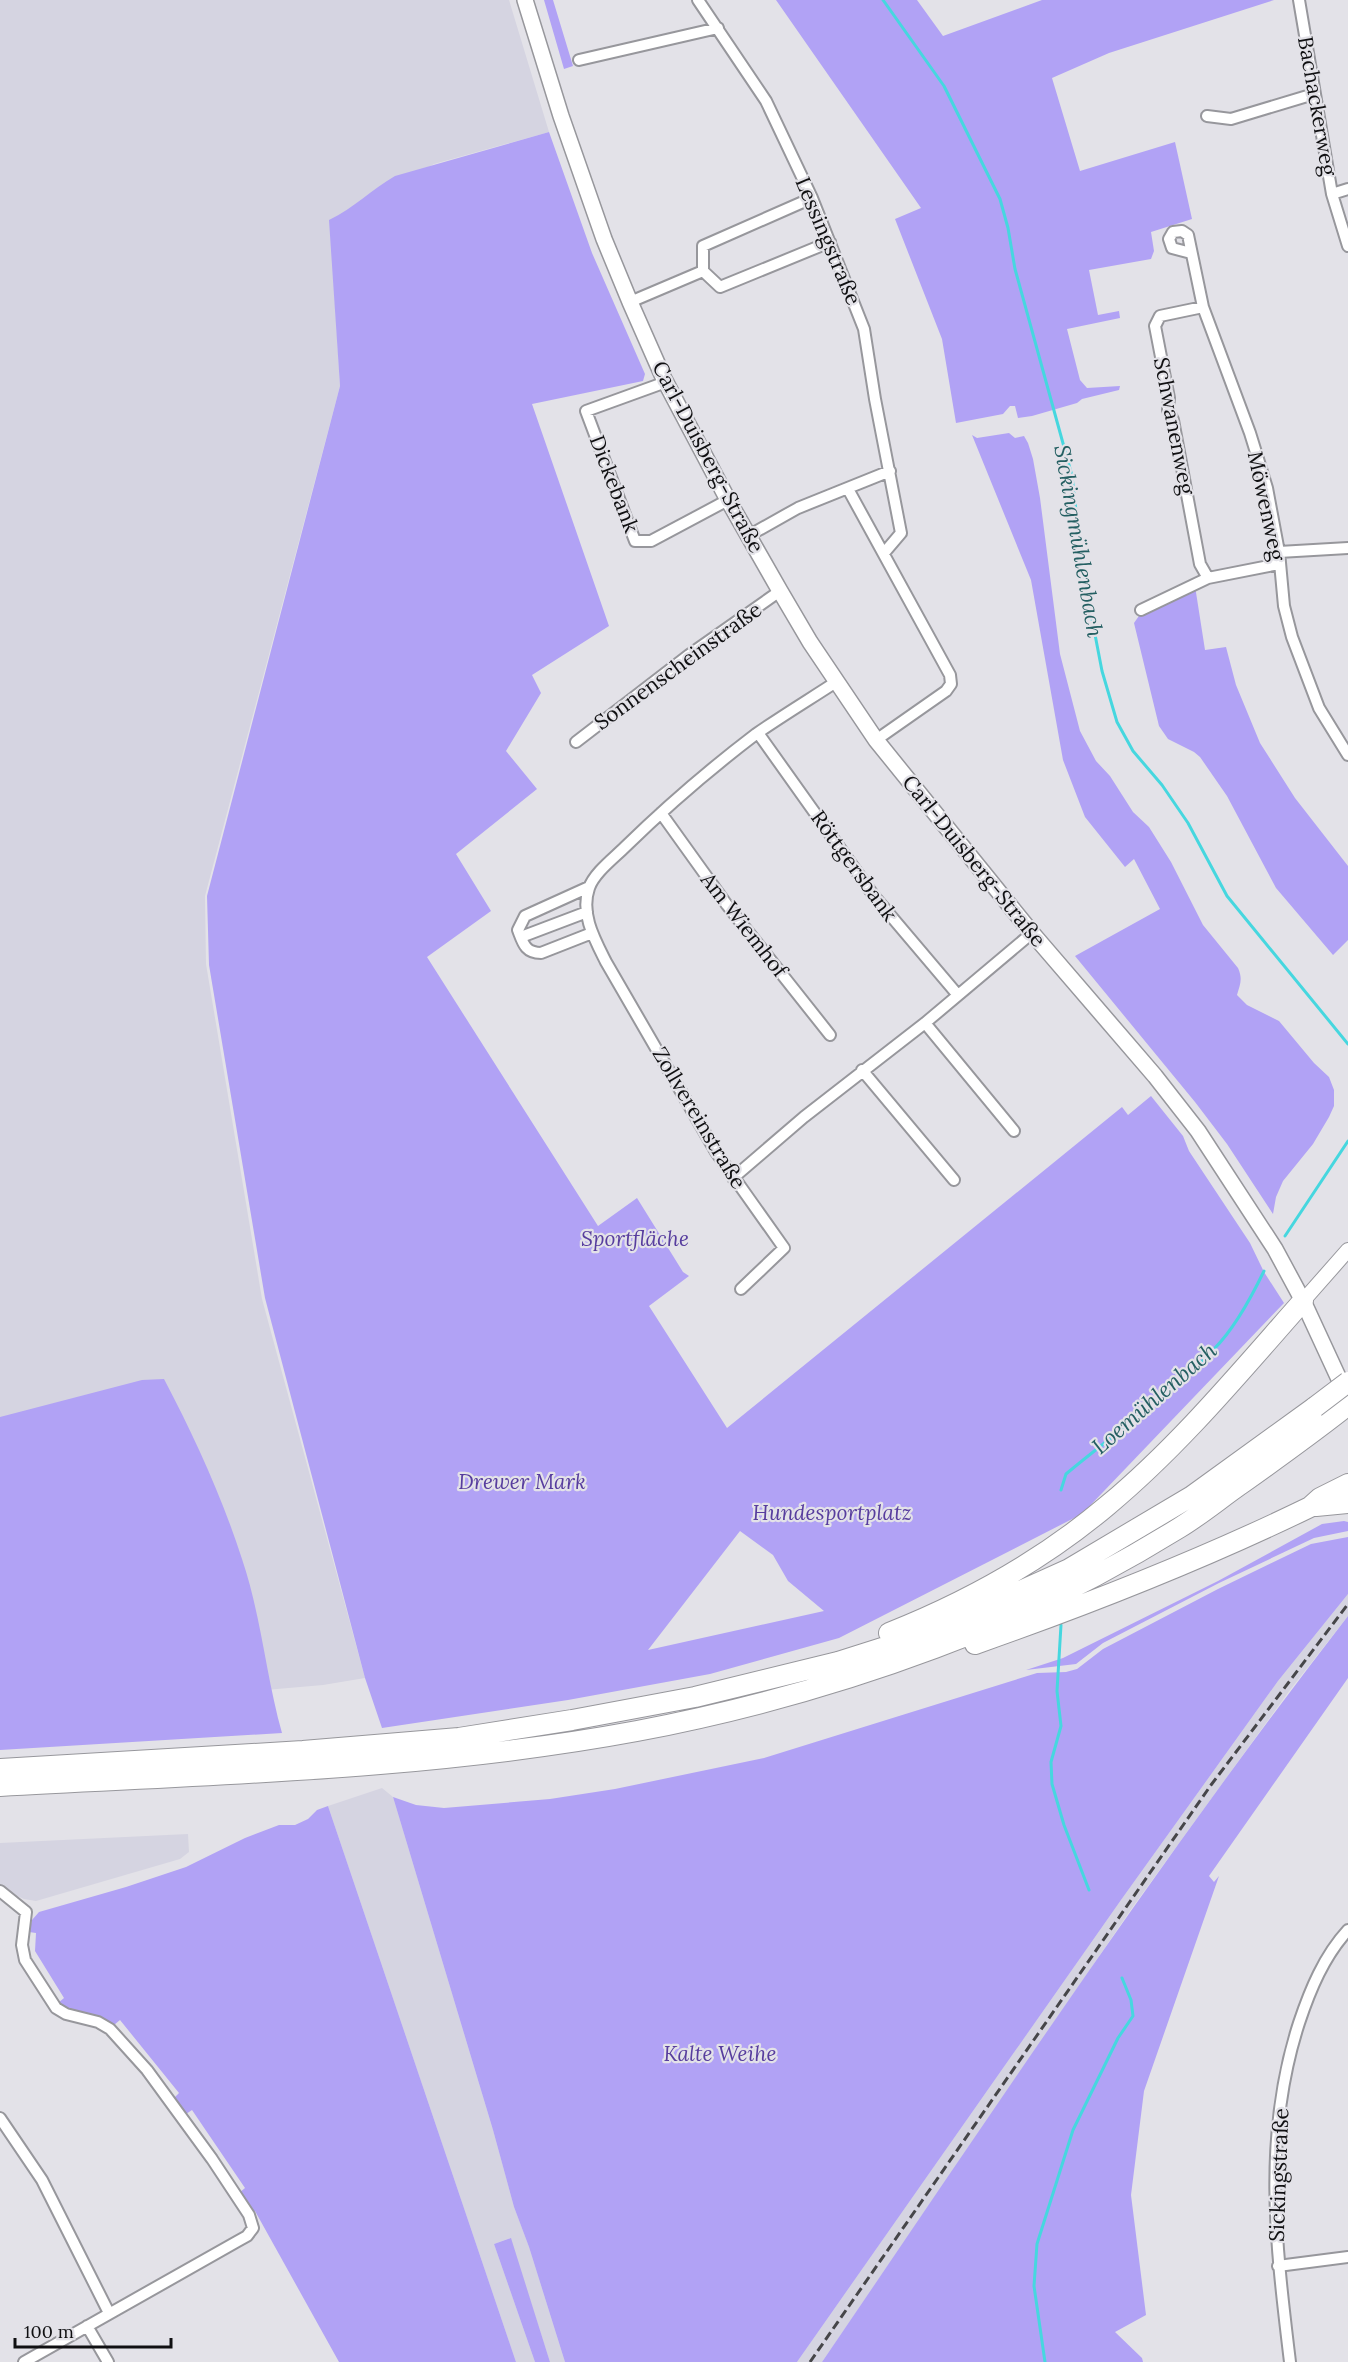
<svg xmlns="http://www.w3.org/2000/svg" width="1348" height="2362" viewBox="0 0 1348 2362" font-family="Lora,serif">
  <rect width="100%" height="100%" fill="#e3e2e8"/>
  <!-- built -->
  <path fill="#d5d4e1" d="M 0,0 L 509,0 L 549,132 L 434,164 L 363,201 L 330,221 L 340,386 L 205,896 L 206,964 L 262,1299 L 365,1678 L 323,1685 L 0,1713 Z
    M 1348,1594 L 1348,1616 L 1290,1690 L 1132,1908 L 822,2362 L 797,2362 L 1121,1900 L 1278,1681 Z
    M 382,1788 L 393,1797 L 493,2130 L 514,2207 L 529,2247 L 565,2362 L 550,2362 L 510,2238 L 494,2244 L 535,2362 L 516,2362 L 328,1806 Z
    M 188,1834 L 189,1852 L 180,1859 L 36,1901 L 24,1899 L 10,1893 L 0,1884 L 0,1843 Z"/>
  <!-- green -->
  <path fill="#b1a2f5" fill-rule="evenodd" d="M 544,0 L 553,0 L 573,66 L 564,69 Z
    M 776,0 L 917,0 L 943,36 L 1042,0 L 1274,0 L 1109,53 L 1052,78 L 1080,171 L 1175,142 L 1192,219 L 1151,232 L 1154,251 L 1151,259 L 1089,270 L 1098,315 L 1119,311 L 1120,318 L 1067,329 L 1080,380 L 1087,388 L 1120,386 L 1119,390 L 1082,399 L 1077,403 L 1032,416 L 1018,418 L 1015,406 L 1010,406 L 1003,414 L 956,423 L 942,339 L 895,219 L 921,208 Z
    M 549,132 L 592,253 L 645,374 L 643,381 L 532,404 L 609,626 L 532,675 L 541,693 L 506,751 L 537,789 L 456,854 L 491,911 L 427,957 L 598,1226 L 637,1198 L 683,1272 L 689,1276 L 649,1306 L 727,1428 L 1122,1107 L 1128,1115 L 1151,1096 L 1183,1136 L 1189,1151 L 1250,1243 L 1264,1272 L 1284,1303 L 1082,1514 L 839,1638 L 710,1674 L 568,1700 L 382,1728 L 365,1678 L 265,1298 L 209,965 L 207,896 L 340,386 L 329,220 C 354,208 372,189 395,176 ZM 740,1531 L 773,1555 L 788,1581 L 824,1611 L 648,1650 Z
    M 1009,433 L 1015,438 L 1024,436 L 1028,443 L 1033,459 L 1040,498 L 1060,654 L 1080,731 L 1096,761 L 1110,776 L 1133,812 L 1149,827 L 1171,862 L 1203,925 L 1238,968 C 1243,979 1240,985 1237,995 L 1247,1005 L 1279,1021 L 1314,1063 L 1329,1077 L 1334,1090 L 1334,1106 L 1329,1117 L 1313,1144 L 1283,1181 L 1276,1197 L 1273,1214 L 1227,1144 L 1195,1102 L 1075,956 L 1160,909 L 1134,859 L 1125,867 L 1085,817 L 1063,760 L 1031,580 L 972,435 L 977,438 Z
    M 1195,586 L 1205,650 L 1226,647 L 1236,685 L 1260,743 L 1295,798 L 1348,866 L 1348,940 L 1333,955 L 1276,888 L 1227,796 L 1200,757 L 1194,752 L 1168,739 L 1159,726 L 1134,623 L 1141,613 Z
    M 164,1379 C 194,1436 222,1497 242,1559 C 261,1615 266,1676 282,1733 L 0,1750 L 0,1417 L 142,1380 Z
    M 1344,1521 L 1348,1522 L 1348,1531 L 1314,1538 L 1219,1583 L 1103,1643 L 1076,1664 L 1026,1670 L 1063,1658 L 1218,1581 L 1322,1524 Z
    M 1348,1537 L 1348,1594 L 1278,1681 L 1121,1900 L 797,2362 L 565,2362 L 529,2247 L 514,2207 L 493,2130 L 393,1797 L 416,1805 L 444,1808 L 550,1799 L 615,1789 L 764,1758 L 1037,1673 L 1066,1672 L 1077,1669 L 1103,1649 L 1218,1589 L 1311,1544 Z
    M 1348,1616 L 1348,1678 L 1209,1876 L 1214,1882 L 1219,1876 L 1144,2091 L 1131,2195 L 1146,2315 L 1115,2332 L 1142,2358 L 1143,2362 L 822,2362 C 993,2111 1161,1857 1348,1616 Z
    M 328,1806 L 516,2362 L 339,2362 L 255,2211 L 250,2211 L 239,2193 L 245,2188 L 192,2110 L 186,2114 L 174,2098 L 179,2093 L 120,2020 L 114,2025 C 98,2012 74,2016 58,2003 L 64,1998 L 35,1951 L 36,1933 L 29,1932 L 32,1920 L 39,1912 L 126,1887 L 186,1867 L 245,1838 L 279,1825 L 295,1825 L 308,1819 L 317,1810 Z
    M 511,2238 L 550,2362 L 535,2362 L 494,2244 Z"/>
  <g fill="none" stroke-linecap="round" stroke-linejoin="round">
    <!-- stream -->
    <path stroke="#46d7df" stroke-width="3" d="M 883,0 L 944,86 L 1000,199 L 1008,228 L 1015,269 L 1072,476 L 1083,572 L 1102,671 L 1117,722 L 1133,751 L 1162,785 L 1188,823 L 1227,896 L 1348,1044
      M 1285,1236 L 1348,1141
      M 1061,1490 L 1066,1474 C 1115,1433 1169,1396 1214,1349 C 1235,1328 1251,1298 1264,1271
      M 1061,1625 L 1057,1691 L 1061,1726 L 1051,1762 L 1052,1784 L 1064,1825 L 1089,1890
      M 1045,2362 L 1034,2286 L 1037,2244 L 1073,2130 L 1118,2038 L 1133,2016 L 1131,2000 L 1122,1978"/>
    <defs>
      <path id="minor" d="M 698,0 L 766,101 L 812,198 L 864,329 L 875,399 L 901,533 L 884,553
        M 1299,0 L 1332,194 L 1348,246
        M 579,60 L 718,28
        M 1207,116 L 1231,119 L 1314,94
        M 1332,194 L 1348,189
        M 812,198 L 703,246 L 703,271 L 720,287 L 830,242
        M 1191,253 L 1172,248 L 1169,239 L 1173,232 L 1182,231 L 1188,235 L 1203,307 L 1250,433 L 1267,488 L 1279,552 L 1284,606 L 1292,637 L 1319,708 L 1348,755
        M 630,302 L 703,271
        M 1203,307 L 1160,316 L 1155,326 L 1169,398 L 1168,410 L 1173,420 L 1200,564 L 1208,578
        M 666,382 L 586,411 L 635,541 L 651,541 L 728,500
        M 848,489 L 950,675 L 951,684 L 946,691 L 876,740
        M 748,536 L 798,508 L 890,471
        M 1279,552 L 1348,548
        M 1141,610 L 1208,578 L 1279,564
        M 758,733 L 874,896 L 957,994
        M 576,742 L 689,655 L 780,591
        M 661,813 L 727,905 L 830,1035
        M 589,887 L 525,916 L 518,930 C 523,943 525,953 541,953 L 592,933
        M 521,937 L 587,912
        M 925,1023 L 1014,1131
        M 862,1070 L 954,1180
        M 733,1178 L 804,1117 L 925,1023 L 1032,933
        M 741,1289 L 784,1248 L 716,1152 L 606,962 C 595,940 580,914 589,888 C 594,873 614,858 625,847 C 666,807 710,769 756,734 C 782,716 810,699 836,682
        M 0,1891 L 26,1912 L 22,1945 L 25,1960 L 56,2008 L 66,2014 L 98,2022 L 110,2029 L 147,2070 L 212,2159 L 249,2215 L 253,2228 L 247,2236 L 238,2241 L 24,2362
        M 0,2118 L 42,2180 L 109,2313
        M 1278,2266 L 1348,2257
        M 87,2326 L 108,2362
        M 1290,2362 C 1276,2246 1262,2137 1299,2023 C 1310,1990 1324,1956 1348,1930"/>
      <path id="tertiary" d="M 1303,1301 L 1348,1250"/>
      <path id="secondary" d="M 525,0 L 561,116 L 604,239 L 630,302 L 664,379 L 728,500 L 780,591 L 810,642 L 876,740 L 1032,933 L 1155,1076 L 1198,1131 L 1275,1249 L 1303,1301 L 1346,1394"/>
      <path id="motorway" d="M 1316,1506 L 1348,1503
        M 889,1633 C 967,1602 1043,1560 1108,1505 C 1180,1445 1241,1371 1303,1301
        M 975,1644 C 1089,1604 1201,1560 1310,1507 L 1320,1498 L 1348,1484
        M 0,1769 L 303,1751 L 459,1738 L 572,1720 L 695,1697 L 838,1662 L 923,1635 L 1069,1569 L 1192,1496 L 1315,1407
        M 0,1786 C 212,1774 428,1770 637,1731 C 737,1712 839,1684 935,1648 C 1019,1617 1103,1575 1179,1528 C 1202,1514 1222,1497 1244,1482 C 1279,1457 1314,1432 1348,1405"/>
    </defs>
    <!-- minor casing -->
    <use href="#minor" stroke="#97979c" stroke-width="14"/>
    <!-- tertiary casing -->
    <use href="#tertiary" stroke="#97979c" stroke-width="16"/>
    <!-- secondary casing -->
    <use href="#secondary" stroke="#97979c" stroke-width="18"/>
    <!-- motorway casing -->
    <use href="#motorway" stroke="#97979c" stroke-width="22"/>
    <!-- minor -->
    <use href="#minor" stroke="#fff" stroke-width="10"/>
    <!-- tertiary -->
    <use href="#tertiary" stroke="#fff" stroke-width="14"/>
    <!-- secondary -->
    <use href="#secondary" stroke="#fff" stroke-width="15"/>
    <!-- motorway -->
    <use href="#motorway" stroke="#fff" stroke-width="20"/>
    <!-- rail -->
    <path stroke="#464649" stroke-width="3" stroke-dasharray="9 4.5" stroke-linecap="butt" d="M 810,2362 L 1211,1785 L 1348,1604"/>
    <defs>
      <path id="motorway-bridge" d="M 1315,1407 L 1348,1382"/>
    </defs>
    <!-- motorway-bridge casing -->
    <use href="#motorway-bridge" stroke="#97979c" stroke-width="22" stroke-linecap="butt"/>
    <!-- motorway-bridge -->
    <use href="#motorway-bridge" stroke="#fff" stroke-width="20"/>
  </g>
  <g text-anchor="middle" stroke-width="4.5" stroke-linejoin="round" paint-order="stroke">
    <!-- street labels -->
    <g font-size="21" fill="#101012" stroke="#e3e2e8">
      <text transform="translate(1317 106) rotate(80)" y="7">Bachackerweg</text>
      <text transform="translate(828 241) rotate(67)" y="7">Lessingstraße</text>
      <text transform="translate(1174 426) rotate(79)" y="7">Schwanenweg</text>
      <text transform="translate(708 457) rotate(62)" y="7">Carl-Duisberg-Straße</text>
      <text transform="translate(614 484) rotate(69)" y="7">Dickebank</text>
      <text transform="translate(1266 506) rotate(78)" y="7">Möwenweg</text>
      <text transform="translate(678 666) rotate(-36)" y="7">Sonnenscheinstraße</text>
      <text transform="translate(974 861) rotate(51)" y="7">Carl-Duisberg-Straße</text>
      <text transform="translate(854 866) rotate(54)" y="7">Röttgersbank</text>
      <text transform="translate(744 925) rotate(52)" y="7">Am Wiemhof</text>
      <text transform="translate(699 1118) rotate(59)" y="7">Zollvereinstraße</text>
      <text transform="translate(1279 2175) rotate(-88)" y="7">Sickingstraße</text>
    </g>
    <!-- park labels -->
    <g font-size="21" font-style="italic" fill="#573d9e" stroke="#e3e2e8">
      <text x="635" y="1246">Sportfläche</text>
      <text x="522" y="1489">Drewer Mark</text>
      <text x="832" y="1520">Hundesportplatz</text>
      <text x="720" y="2061">Kalte Weihe</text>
    </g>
    <!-- water labels -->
    <g font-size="22" font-style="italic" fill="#245f62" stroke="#e3e2e8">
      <text transform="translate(1079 541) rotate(80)" y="8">Sickingmühlenbach</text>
      <text transform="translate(1154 1398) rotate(-41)" y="8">Loemühlenbach</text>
    </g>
  </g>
  <!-- scale -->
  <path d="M15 2338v9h156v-9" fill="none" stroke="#101012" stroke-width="3"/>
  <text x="24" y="2338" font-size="18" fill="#101012" stroke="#e3e2e8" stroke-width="4.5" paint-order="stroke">100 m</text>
</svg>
